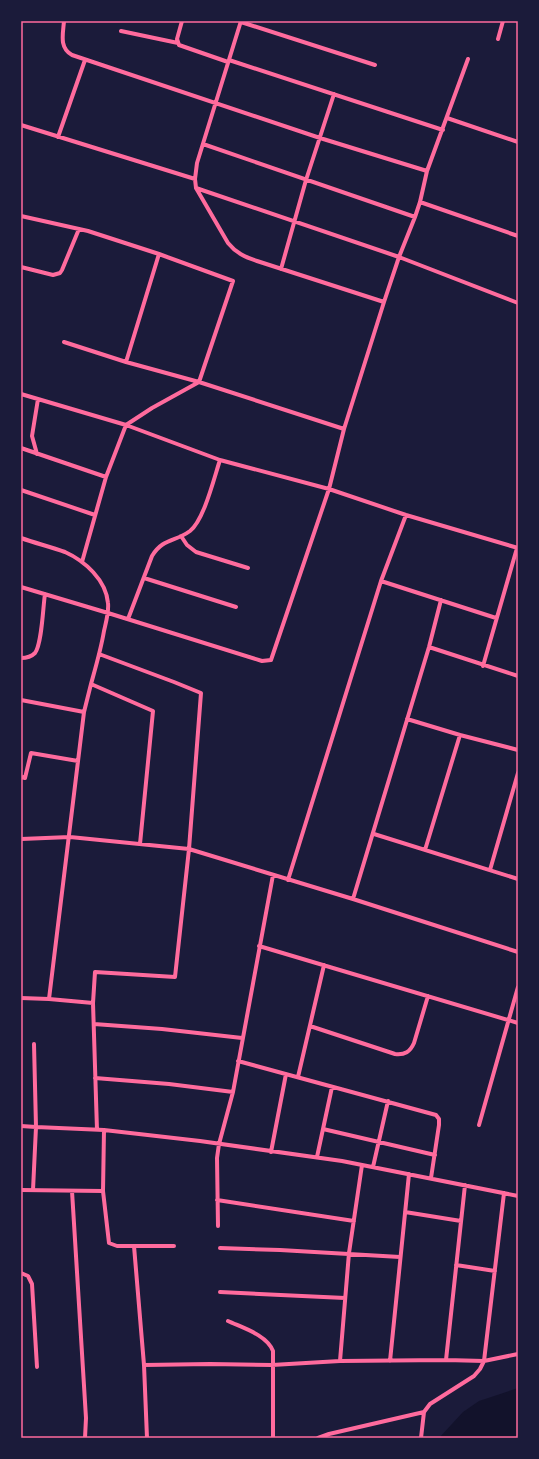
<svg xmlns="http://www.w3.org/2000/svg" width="539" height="1459" viewBox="0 0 539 1459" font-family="Cabin,sans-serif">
  <rect width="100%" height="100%" fill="#1b1b3a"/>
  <!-- water -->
  <path fill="#12122b" d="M 518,1388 L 518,1438 L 439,1438 L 463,1412 L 479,1401 Z"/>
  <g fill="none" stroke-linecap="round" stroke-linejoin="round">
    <!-- minor -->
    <path stroke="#ff6b9d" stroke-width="4" d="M 64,21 C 63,34 59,48 72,55 L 320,138 L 427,171
      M 182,21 L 177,39 L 179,45 L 228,62
      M 241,21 L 197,163 L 195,179 L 196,188 L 228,243 C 236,253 245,257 257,261 L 384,302
      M 241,22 L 375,65
      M 121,31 L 178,43
      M 498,39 L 503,21
      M 229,60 L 443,130
      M 447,118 L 518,142
      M 21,125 L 195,179
      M 58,137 L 85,60
      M 203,144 L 415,217
      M 196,188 L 399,257 L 518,303
      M 420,202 L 518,236
      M 21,216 L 88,231 L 159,254
      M 21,267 L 53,275 L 60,273 L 62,270 L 79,229
      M 281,269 L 306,180 L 334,94
      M 64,342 L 126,362 L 199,382 L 344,429
      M 21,394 L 126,425 L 220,460 L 329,489 L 406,515 L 518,548
      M 21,448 L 106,477
      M 37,454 L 32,436 L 38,399
      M 21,490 L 95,515
      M 181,536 L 187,545 L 196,552 L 248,568
      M 21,538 C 35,543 51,547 65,552 C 85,561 106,580 108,603 C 109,612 106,622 104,631 C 101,649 96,666 91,684
      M 82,562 L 106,477 L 126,425 L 152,408 L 199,382 L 233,281 L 159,254 L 126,362
      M 144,578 L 236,607
      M 381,581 L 496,618
      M 21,587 L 108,613 L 262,661 L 271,660 L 329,489 L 344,429 L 384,302 L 399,257 L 415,217 L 420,202 L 427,171 L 468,59
      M 128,619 L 152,556 C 163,538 175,542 190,531 C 204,520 214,478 220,460
      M 429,647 L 518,676
      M 21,658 C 27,658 31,657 35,653 C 42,644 43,606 45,594
      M 483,666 L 517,548
      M 21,700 L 84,712 L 49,999 L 21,998
      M 84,712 L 91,684 L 153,711 L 140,844
      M 407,719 L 460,735 L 518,750
      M 21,777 L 25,778 L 31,753 L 78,761
      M 374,834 L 518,879
      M 21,839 L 70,837 L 189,849 L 353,899 L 518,952
      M 425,850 L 460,735
      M 490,870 L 518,773
      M 288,880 L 381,581 L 406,515
      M 353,899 L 429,647 L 441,600
      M 259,946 L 518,1023
      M 49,999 L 93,1003 L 95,972 L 175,977 L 189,849 L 201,693 L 174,682 L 99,654
      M 93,1003 L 97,1130
      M 94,1024 L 162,1029 L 242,1038
      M 310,1026 L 395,1054 C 405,1055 410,1052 414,1043 L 428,996
      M 238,1061 L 436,1115 L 439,1119 L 439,1125 L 431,1178
      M 298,1077 L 324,965
      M 95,1078 L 169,1084 L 233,1092
      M 479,1125 L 518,987
      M 21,1126 L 36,1127 L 34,1044
      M 323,1129 L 435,1155
      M 271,1152 L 286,1074
      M 317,1157 L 332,1087
      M 373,1167 L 388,1101
      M 21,1190 L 103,1191 L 104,1130
      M 33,1190 L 36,1127 L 104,1130 L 200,1141 L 342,1161 L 518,1196
      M 72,1191 L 86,1418 L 85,1438
      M 103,1191 L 109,1243 L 117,1246 L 174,1246
      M 217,1200 L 354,1221
      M 405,1212 L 461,1221
      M 218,1226 L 217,1158 L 219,1144 L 233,1092 L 273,875
      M 134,1246 L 144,1365 L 147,1438
      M 220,1248 L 280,1250 L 400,1257
      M 456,1265 L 495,1271
      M 21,1273 L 28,1276 L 32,1284 L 37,1367
      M 220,1292 L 345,1298
      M 228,1321 C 243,1328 267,1335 273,1351 L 273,1438
      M 446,1360 L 465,1185
      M 340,1361 L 349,1253 L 362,1165
      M 390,1361 L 409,1174
      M 144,1365 L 210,1364 L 272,1365 L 340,1361 L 446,1360 L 484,1361 L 518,1354
      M 318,1438 L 329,1434 L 424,1412
      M 421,1438 L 424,1412 L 430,1404 L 474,1376 L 480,1369 L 484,1361 L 504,1193"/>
  </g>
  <!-- border -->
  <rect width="539" height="1459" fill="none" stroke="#1b1b3a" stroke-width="44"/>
  <rect x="22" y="22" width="495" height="1415" fill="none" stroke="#ff6b9d" stroke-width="1.5"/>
</svg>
